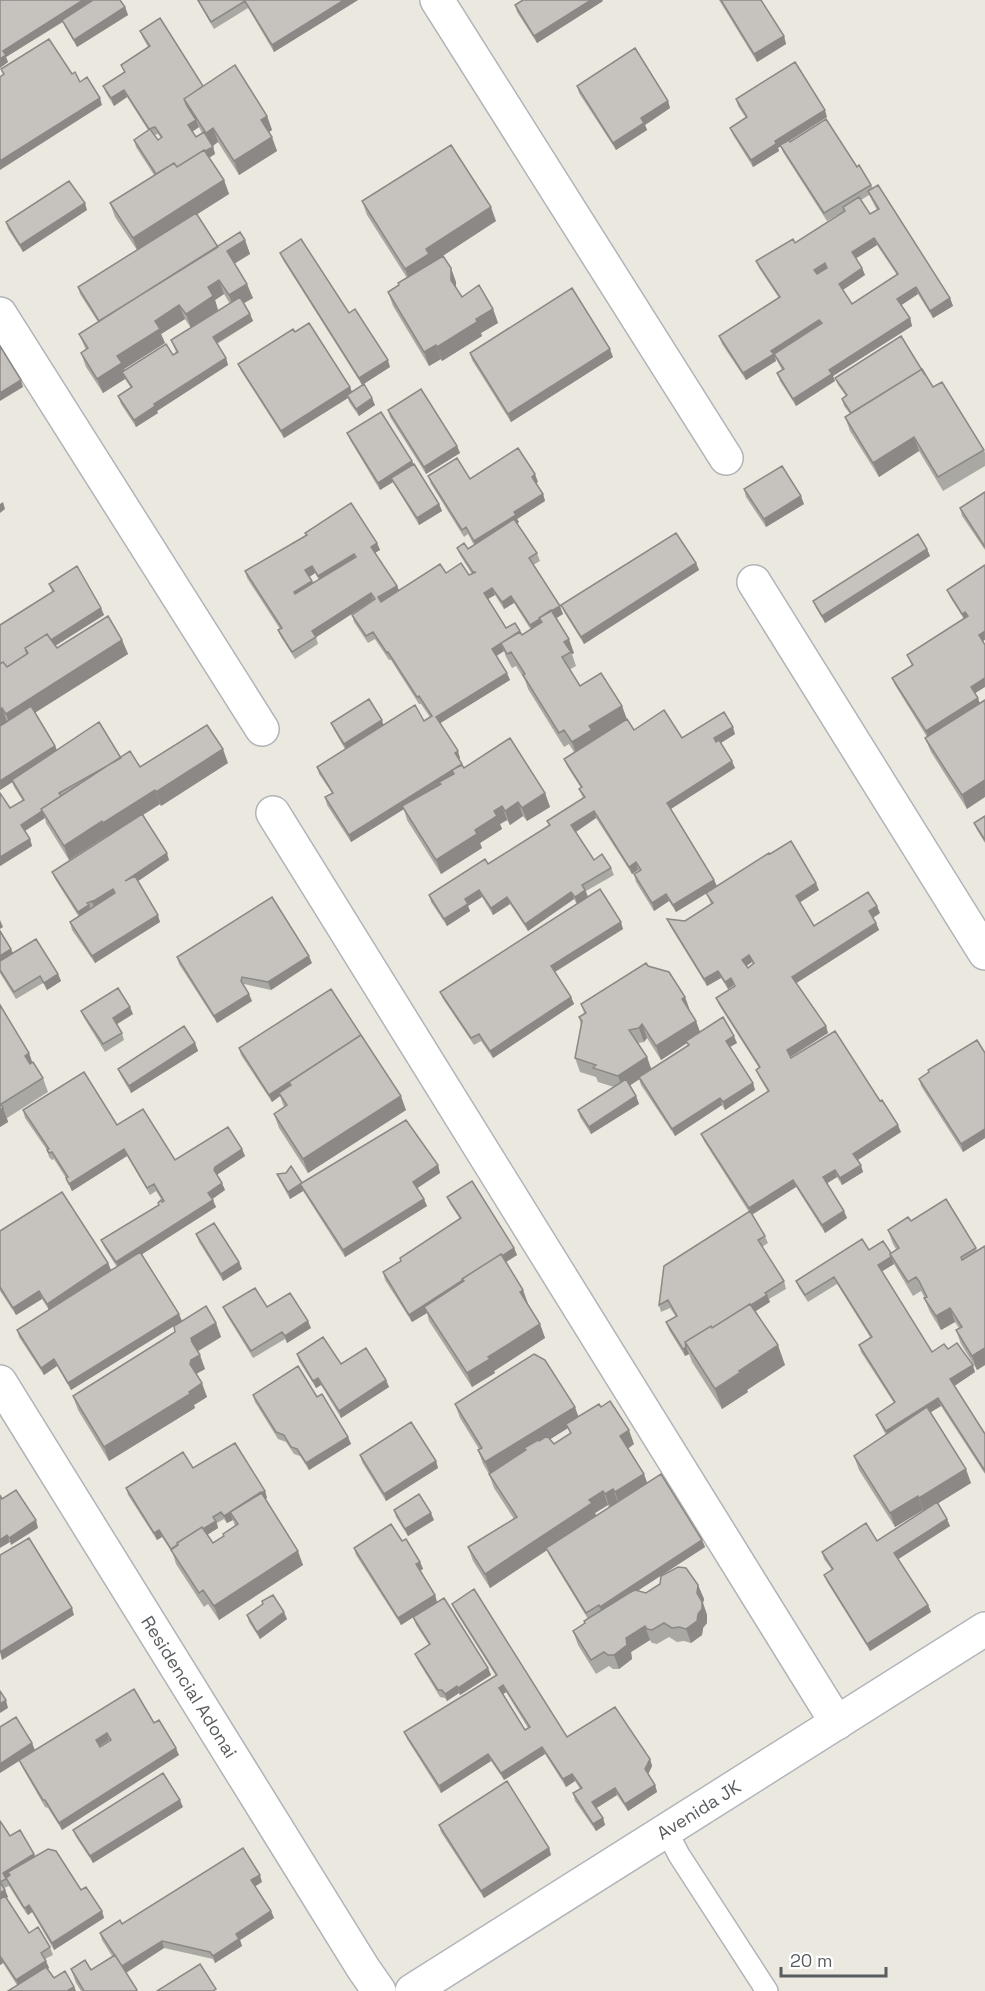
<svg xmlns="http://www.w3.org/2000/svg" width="985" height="1991" viewBox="0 0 985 1991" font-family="'Space Grotesk',sans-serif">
  <rect width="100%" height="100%" fill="#ebe8e0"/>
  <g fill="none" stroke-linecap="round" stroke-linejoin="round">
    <defs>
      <path id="lane" d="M 666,1830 L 679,1855 L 767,1991"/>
      <path id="street" d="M 437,0 L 726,458
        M 0,314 L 262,729
        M 754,582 L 985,953
        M 273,813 L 837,1723
        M 0,1382 L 363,1968 L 379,1991"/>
      <path id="secondary" d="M 412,1991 L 985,1629"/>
    </defs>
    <!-- lane casing -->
    <use href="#lane" stroke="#b1b4b7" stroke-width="24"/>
    <!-- street casing -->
    <use href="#street" stroke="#b1b4b7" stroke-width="36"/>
    <!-- secondary casing -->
    <use href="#secondary" stroke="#b2b6ba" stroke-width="36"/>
    <!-- lane -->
    <use href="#lane" stroke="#fff" stroke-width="21"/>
    <!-- street -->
    <use href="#street" stroke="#fff" stroke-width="33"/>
    <!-- secondary -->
    <use href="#secondary" stroke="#fff" stroke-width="33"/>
  </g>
  <!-- wall -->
  <path fill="#aaa8a3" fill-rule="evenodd" d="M 0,0 L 125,7 L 128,15 L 77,47 L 65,27 L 63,22 L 6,57 L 8,62 L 0,68 Z
    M 197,0 L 358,0 L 274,52 L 248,8 L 214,29 Z
    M 523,0 L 602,0 L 603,1 L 537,43 L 517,12 L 515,5 Z
    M 719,0 L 761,0 L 784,36 L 786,44 L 757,62 Z
    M 140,31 L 203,86 L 267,116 L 272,130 L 269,132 L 277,151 L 239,175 L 218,142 L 213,146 L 215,154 L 209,158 L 224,180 L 229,194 L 197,214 L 218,247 L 245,240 L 250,254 L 234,264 L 253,298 L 243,303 L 250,314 L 253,321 L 217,344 L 226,358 L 228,365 L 157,411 L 158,413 L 136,427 L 121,404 L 118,396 L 131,388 L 125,379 L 103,393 L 86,367 L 81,353 L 86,350 L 79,334 L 98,322 L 80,294 L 78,287 L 137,250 L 115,217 L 110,203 L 154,175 L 136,147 L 134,140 L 148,130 L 127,97 L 114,106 L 106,93 L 103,86 L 124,72 L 121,65 L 148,47 L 143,38 ZM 199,127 L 202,133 L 196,137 L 192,132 ZM 158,134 L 161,138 L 158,140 L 154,135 ZM 224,294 L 230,304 L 191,328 L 218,310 L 215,300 ZM 185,319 L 191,328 L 171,340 L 176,352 L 173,355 L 124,370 L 124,369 L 165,343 L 161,334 Z
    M 577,86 L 668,101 L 670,108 L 645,125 L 647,130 L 616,150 L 579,93 Z
    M 736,99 L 827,117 L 789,141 L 857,167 L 871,185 L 873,188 L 950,298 L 953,306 L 933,318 L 918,294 L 901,305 L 910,318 L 912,326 L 833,376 L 835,381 L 796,406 L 780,381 L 777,373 L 782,370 L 775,357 L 776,361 L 746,380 L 722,344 L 719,336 L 779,298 L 759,268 L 756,261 L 795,243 L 844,211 L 827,221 L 783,152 L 781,146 L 778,148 L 779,151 L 753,167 L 733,135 L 730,128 L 746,118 L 738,106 ZM 869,195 L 877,210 L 870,214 L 861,200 ZM 877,245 L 897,275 L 852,304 L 843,290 L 865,275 L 862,268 L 856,258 Z
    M 362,201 L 496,221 L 437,259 L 456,282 L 456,288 L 462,297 L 493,309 L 498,323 L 481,333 L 482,336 L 442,361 L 441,359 L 429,366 L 393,306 L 388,292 L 399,285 L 407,278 L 367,215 Z
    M 87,210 L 23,252 L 8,229 L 6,222 Z
    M 280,253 L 349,313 L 390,367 L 362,385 L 283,260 Z
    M 295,332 L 350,387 L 352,392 L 375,405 L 359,416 L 349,402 L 348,398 L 284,438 L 241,371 L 238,364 Z
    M 470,353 L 613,357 L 511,422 L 472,360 Z
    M 835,378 L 933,387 L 984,450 L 985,453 L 985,466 L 943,491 L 919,451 L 879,477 L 850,431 L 845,417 L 850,414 L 844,406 L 842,399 L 846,396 L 838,385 Z
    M 388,410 L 457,446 L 460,453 L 426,474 L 390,417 Z
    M 347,433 L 412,461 L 439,504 L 442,511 L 419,525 L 393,482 L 380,490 L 350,440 Z
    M 428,476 L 538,482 L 536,483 L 543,494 L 545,501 L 517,519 L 519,522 L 517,523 L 537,553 L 540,561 L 533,565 L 563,614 L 556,618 L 574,653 L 572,654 L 576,666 L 569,670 L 580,686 L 622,706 L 627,719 L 634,730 L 682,738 L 735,734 L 721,743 L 735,768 L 671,809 L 714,880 L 717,886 L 770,854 L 819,890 L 800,902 L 814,926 L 880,913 L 873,918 L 876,923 L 879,930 L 796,983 L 826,1026 L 828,1033 L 791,1057 L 880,1101 L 901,1132 L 858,1160 L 863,1172 L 842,1185 L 837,1177 L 827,1183 L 847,1218 L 825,1233 L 796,1187 L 752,1215 L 765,1236 L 768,1243 L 762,1247 L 784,1281 L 786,1289 L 769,1299 L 770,1302 L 756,1311 L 785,1365 L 747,1390 L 748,1392 L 722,1409 L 692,1362 L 689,1354 L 685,1356 L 669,1330 L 666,1322 L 676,1317 L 670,1308 L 661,1312 L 659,1305 L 749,1212 L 704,1141 L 701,1134 L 768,1092 L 759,1077 L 756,1070 L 759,1068 L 719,1005 L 716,998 L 734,986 L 734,985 L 728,989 L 721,978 L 707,986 L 670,926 L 667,919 L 685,921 L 711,904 L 706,893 L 676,912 L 669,901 L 654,911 L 636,882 L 634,874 L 639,871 L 638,870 L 632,874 L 596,818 L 576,832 L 594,860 L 611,868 L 614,875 L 586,891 L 588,897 L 623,929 L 555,972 L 571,997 L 574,1004 L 493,1058 L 481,1041 L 474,1045 L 443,999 L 440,992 L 577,904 L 574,899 L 528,931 L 510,904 L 493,915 L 482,897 L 468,906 L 470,911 L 447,926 L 431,902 L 429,895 L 488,864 L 549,826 L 547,821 L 583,798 L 579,789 L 581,788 L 567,766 L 564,759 L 574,752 L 569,744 L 564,747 L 528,689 L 525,680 L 516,666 L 512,668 L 506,657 L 504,651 L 496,656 L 510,680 L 440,723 L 460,758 L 459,760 L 464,768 L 545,793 L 550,807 L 527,821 L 523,816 L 510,825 L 507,820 L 500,824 L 502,829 L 480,843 L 482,848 L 441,874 L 407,820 L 404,809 L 351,842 L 327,805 L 325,797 L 332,793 L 319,774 L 317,767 L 345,749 L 334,730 L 331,723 L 384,725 L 424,721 L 430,717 L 421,704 L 419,704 L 391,660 L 389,660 L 375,639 L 368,643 L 354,622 L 352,615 L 373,600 L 316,637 L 318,644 L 295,659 L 281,637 L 278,630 L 280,629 L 247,578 L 245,571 L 306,536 L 305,533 L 377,543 L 380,550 L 375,553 L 397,586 L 399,590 L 446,573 L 469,575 L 472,574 L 460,555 L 457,548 L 468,549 L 474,545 L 468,534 L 464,537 L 431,484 ZM 315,573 L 319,580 L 313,583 L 309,577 ZM 495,595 L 504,609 L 514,603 L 531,630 L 522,635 L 506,628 L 488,599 ZM 752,962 L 753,964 L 748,968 L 746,966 Z
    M 744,489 L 804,504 L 766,527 L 746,497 Z
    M 985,492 L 985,550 L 962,516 L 960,508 Z
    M 927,549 L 930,556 L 825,623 L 816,608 L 813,601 Z
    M 696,563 L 699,570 L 584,644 L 564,612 L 561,605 Z
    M 985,565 L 983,641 L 975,693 L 980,703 L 967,809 L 931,752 L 925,738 L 927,737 L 895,685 L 892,678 L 912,666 L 907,655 L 964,619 L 950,597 L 947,590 Z
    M 49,584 L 101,608 L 104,615 L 55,646 L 57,648 L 122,640 L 128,654 L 35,712 L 55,746 L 57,750 L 121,758 L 140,767 L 228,763 L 161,806 L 160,804 L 143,815 L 169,860 L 138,881 L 160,922 L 95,963 L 72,930 L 70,922 L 79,917 L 55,879 L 52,872 L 108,836 L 108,835 L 69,860 L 46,823 L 45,818 L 25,831 L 30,839 L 32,846 L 0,866 L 0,793 L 10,808 L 23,801 L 14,787 L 12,782 L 0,790 L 0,625 L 52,592 Z
    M 985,816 L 985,843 L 977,830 L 974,823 Z
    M 0,931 L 13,953 L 58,974 L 61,981 L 47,990 L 43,983 L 16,999 L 0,973 Z
    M 177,957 L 312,963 L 271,990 L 244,984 L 244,986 L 252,1001 L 217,1023 L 179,964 Z
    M 648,966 L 685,997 L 690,1011 L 696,1021 L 700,1032 L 737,1043 L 730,1047 L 753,1083 L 755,1090 L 725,1110 L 722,1105 L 675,1136 L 641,1085 L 639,1079 L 629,1086 L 636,1096 L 639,1104 L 591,1134 L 580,1117 L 578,1110 L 614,1087 L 598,1082 L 596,1077 L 580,1072 L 575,1058 L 581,1025 L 579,1017 L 584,1013 L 581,1004 ZM 647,1038 L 661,1060 L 687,1043 L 688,1046 L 651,1069 L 647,1057 L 638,1043 L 644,1042 Z
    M 0,1005 L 29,1053 L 32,1063 L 43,1078 L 48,1092 L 7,1118 L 8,1122 L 0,1127 Z
    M 81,1011 L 133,1014 L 116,1025 L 122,1033 L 124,1040 L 105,1052 L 84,1018 Z
    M 195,1043 L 198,1051 L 131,1093 L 121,1076 L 118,1069 Z
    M 239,1048 L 406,1110 L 308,1173 L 279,1128 L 274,1114 L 284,1107 L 280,1096 L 272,1102 L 241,1055 Z
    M 985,1053 L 985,1138 L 963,1152 L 921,1086 L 919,1079 Z
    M 23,1110 L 117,1125 L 175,1160 L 242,1149 L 245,1156 L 218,1174 L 217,1175 L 225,1190 L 212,1199 L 216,1207 L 142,1254 L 182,1321 L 216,1323 L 221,1337 L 197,1352 L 205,1369 L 196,1374 L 207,1397 L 194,1405 L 195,1408 L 109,1461 L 78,1410 L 73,1396 L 164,1339 L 175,1332 L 174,1326 L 71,1390 L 57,1366 L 44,1375 L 19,1337 L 17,1330 L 49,1310 L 42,1299 L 16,1315 L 0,1291 L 0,1231 L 108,1263 L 111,1270 L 117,1267 L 104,1247 L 101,1240 L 159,1206 L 163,1202 L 156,1191 L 150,1195 L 127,1156 L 72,1191 L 69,1185 L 66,1178 L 54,1159 L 52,1160 L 49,1157 L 47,1150 L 25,1118 Z
    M 438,1165 L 440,1173 L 417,1188 L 427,1206 L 345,1257 L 303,1191 L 290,1199 L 280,1181 L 277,1174 L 302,1183 Z
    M 447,1197 L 514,1248 L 517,1255 L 506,1262 L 523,1290 L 528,1304 L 540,1324 L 545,1338 L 494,1371 L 495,1373 L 472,1387 L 429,1321 L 427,1313 L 412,1322 L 385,1280 L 383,1272 L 401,1261 L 460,1219 L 450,1204 Z
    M 911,1221 L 976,1248 L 977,1251 L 985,1246 L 985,1365 L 977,1370 L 961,1344 L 956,1330 L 959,1328 L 955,1322 L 941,1330 L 930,1312 L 924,1298 L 925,1298 L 921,1291 L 913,1296 L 894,1264 L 882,1271 L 932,1352 L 948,1349 L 975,1372 L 954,1386 L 985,1434 L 985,1474 L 941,1406 L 930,1412 L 971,1483 L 938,1503 L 950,1526 L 898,1559 L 928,1605 L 931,1612 L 870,1651 L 827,1582 L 824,1575 L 832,1570 L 824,1559 L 822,1552 L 877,1541 L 923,1511 L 923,1510 L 895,1527 L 859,1470 L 854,1456 L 886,1435 L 879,1422 L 876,1415 L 894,1403 L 861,1352 L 859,1345 L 870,1337 L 837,1284 L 808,1302 L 799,1288 L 796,1281 L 869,1250 L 891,1253 L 896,1249 L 893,1244 L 888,1230 Z
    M 196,1234 L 239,1262 L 242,1269 L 223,1281 L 199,1242 Z
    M 223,1307 L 267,1307 L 311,1328 L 287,1343 L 285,1339 L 253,1358 L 226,1314 Z
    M 297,1354 L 341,1364 L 386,1380 L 389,1387 L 341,1418 L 321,1385 L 316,1388 L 299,1361 Z
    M 253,1395 L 317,1397 L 348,1437 L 351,1444 L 309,1470 L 300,1456 L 294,1454 L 286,1442 L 278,1439 L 255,1402 Z
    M 455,1404 L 578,1417 L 601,1407 L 634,1444 L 628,1449 L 647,1483 L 702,1540 L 705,1547 L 637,1591 L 646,1593 L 698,1585 L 704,1599 L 703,1603 L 707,1615 L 707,1623 L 703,1628 L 702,1635 L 691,1643 L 684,1641 L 677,1642 L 669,1637 L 657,1644 L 652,1643 L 650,1640 L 631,1652 L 632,1659 L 619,1669 L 613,1669 L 609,1666 L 596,1674 L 578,1645 L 573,1631 L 585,1623 L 584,1621 L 588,1619 L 549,1555 L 547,1550 L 490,1588 L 473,1561 L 468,1547 L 514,1519 L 494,1488 L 489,1474 L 483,1464 L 478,1450 L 479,1449 L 460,1418 ZM 568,1428 L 570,1434 L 554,1444 L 550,1439 ZM 608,1505 L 609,1508 L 596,1516 L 595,1513 Z
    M 360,1455 L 436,1461 L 438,1468 L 386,1501 L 362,1462 Z
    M 193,1468 L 265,1491 L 267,1498 L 265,1499 L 303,1565 L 219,1620 L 208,1604 L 204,1607 L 176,1564 L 173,1554 L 162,1537 L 157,1540 L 128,1495 L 126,1488 ZM 224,1519 L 227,1523 L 233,1520 L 235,1526 L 224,1536 L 213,1543 L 207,1535 L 218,1528 L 217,1523 Z
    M 394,1510 L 434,1520 L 408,1536 L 396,1517 Z
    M 402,1541 L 420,1562 L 423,1569 L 420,1571 L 435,1595 L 437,1602 L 401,1625 L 356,1555 L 354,1548 Z
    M 452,1604 L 567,1737 L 650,1759 L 652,1766 L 648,1775 L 655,1785 L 657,1792 L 628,1811 L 617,1795 L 596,1808 L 603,1818 L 605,1825 L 596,1831 L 575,1801 L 573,1793 L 580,1789 L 575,1781 L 566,1787 L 545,1754 L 504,1780 L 491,1761 L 441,1793 L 407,1739 L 404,1732 L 496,1676 L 455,1611 ZM 506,1692 L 528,1728 L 525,1730 L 503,1694 Z
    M 247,1615 L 287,1619 L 260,1639 L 249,1622 Z
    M 413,1617 L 488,1668 L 491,1675 L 460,1695 L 459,1693 L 447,1701 L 445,1698 L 440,1697 L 418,1661 L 415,1654 L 429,1645 L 416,1625 Z
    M 154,1723 L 179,1755 L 62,1830 L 48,1808 L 45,1807 L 22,1767 L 19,1760 L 32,1743 L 35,1750 ZM 109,1740 L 110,1741 L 100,1747 L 100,1746 Z
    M 183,1807 L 93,1863 L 76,1837 L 73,1830 Z
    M 0,1821 L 10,1836 L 34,1854 L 35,1857 L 81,1890 L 102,1911 L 104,1918 L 54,1950 L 32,1912 L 28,1915 L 26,1913 L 9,1886 L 4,1888 L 8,1897 L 6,1898 L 29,1933 L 50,1947 L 53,1955 L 45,1959 L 49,1968 L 48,1969 L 54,1978 L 74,1987 L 76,1991 L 8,1991 L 17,1985 L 3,1963 L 0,1965 Z
    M 439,1825 L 549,1848 L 551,1855 L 484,1898 L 441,1832 Z
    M 262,1882 L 255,1886 L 271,1911 L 274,1918 L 240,1940 L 242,1946 L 215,1963 L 213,1959 L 164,1948 L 126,1973 L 137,1991 L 81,1991 L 76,1983 L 71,1969 L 91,1970 L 112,1956 L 102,1940 L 100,1933 L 122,1924 Z"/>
  <!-- shaded-wall -->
  <path fill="#8b8885" d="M 83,0 L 97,0 L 6,57 L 8,62 L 0,68 L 0,59 L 3,51 Z
    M 344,0 L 358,0 L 274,52 L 272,45 Z
    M 591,0 L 602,0 L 603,1 L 537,43 L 534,36 Z
    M 125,7 L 128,15 L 77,47 L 74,40 Z
    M 784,36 L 786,44 L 757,62 L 754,54 Z
    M 124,90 L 127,97 L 114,106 L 111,98 Z
    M 100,98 L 102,105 L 0,170 L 0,161 Z
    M 668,101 L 670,108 L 645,125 L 647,130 L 616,150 L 613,143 L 641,118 Z
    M 825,110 L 827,117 L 778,148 L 779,151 L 753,167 L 751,160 L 775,141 Z
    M 267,116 L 272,130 L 266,134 L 261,120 Z
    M 196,120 L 199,127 L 190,133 L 188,125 Z
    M 213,128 L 218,142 L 211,147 L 206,133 Z
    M 272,137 L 277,151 L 239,175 L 234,161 Z
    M 213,147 L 215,154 L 162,187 L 160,180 Z
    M 224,180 L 229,194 L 138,252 L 133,238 Z
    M 85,203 L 87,210 L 23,252 L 20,245 Z
    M 491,207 L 496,221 L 432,263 L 410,283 L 405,269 L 426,249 Z
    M 874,238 L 877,245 L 855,259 L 852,252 Z
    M 245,240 L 250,254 L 232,265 L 227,251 Z
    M 825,263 L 827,270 L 817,277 L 814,270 Z
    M 451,268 L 456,282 L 456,294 L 451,280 Z
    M 862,268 L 865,275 L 841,291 L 839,284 Z
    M 219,280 L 224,294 L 215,300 L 218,310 L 191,328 L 186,314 L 208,287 Z
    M 247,284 L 253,298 L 234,309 L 229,295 Z
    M 916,287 L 918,294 L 900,306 L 897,299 Z
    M 950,298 L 953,306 L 933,318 L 930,311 Z
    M 179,305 L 185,319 L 161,334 L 165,343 L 124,369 L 127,377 L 122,372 L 125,379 L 103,393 L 97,379 L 117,356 L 155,321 Z
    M 493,309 L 498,323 L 481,333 L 476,319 Z
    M 250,314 L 253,321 L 215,344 L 213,337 Z
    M 910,318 L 912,326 L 833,376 L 835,381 L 796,406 L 793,399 L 829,370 Z
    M 819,320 L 822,327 L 774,354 L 776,361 L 746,380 L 743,373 L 771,351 Z
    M 477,322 L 482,336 L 442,361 L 437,347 Z
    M 436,345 L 441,359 L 429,366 L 424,352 Z
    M 610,349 L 613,357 L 511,422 L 508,414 Z
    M 226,358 L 228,365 L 157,411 L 158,413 L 136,427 L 134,420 L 154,404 Z
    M 388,360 L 390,367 L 362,385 L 359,378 Z
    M 21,380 L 23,387 L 0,401 L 0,393 Z
    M 350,387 L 353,395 L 347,395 L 348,398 L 284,438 L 281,431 Z
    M 372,398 L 375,405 L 359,416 L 356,409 Z
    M 914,437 L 919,451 L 879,477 L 873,463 Z
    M 457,446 L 460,453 L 426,474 L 424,467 Z
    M 412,461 L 415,468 L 391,478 L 393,482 L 380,490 L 378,483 Z
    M 535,474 L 538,482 L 534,484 L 532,477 Z
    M 543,494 L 545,501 L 517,519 L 519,522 L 476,548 L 474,541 L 514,512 Z
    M 801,496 L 804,504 L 766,527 L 764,519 Z
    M 3,502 L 5,509 L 0,513 L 0,504 Z
    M 439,504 L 442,511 L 419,525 L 417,518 Z
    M 377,543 L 380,550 L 373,554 L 371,547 Z
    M 927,549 L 930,556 L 825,623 L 822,616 Z
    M 354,554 L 356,561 L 321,583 L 318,576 Z
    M 696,563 L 699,570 L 584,644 L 581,637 Z
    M 312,566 L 315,573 L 308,578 L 305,570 Z
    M 312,581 L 315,588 L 296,599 L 294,592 Z
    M 397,586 L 400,593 L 381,605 L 378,597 Z
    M 492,588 L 495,595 L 486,600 L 484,593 Z
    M 371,593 L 373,600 L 315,638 L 312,631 Z
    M 511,596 L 514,603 L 504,609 L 502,602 Z
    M 560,606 L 563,614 L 544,626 L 540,619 Z
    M 101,608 L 104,615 L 31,661 L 29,654 Z
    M 965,612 L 968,619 L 965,621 L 962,614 Z
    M 540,619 L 543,626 L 533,633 L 530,625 Z
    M 985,631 L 985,640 L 981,642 L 979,635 Z
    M 569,639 L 574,653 L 572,654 L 564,642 Z
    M 122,640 L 128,654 L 11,728 L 6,714 Z
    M 501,644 L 504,651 L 495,657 L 492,649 Z
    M 507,673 L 510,680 L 439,724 L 436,717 Z
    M 985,678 L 985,687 L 974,694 L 971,687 Z
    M 978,698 L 980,705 L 928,738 L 926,731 Z
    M 622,706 L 627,720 L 577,756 L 572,742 L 589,726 Z
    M 2,708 L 7,722 L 0,726 L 0,709 Z
    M 382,720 L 384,727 L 346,751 L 344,744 Z
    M 733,727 L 735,734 L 716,746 L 714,738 Z
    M 55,746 L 58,753 L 0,790 L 0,781 Z
    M 223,749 L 228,763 L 161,806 L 156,792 Z
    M 458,751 L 460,758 L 458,760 L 455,753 Z
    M 732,761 L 735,768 L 669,810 L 667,803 Z
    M 452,770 L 454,777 L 439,782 L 441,786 L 402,806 L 404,809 L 351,842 L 349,835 Z
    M 985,780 L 985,797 L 967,809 L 962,795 Z
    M 155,790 L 160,804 L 108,837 L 103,823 Z
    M 545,793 L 550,807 L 527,821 L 522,808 Z
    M 518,802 L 523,816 L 510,825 L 505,811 Z
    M 502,806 L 507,820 L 500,824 L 502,829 L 480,843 L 482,848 L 441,874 L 436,860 L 475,830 L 494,811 Z
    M 42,811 L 45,818 L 23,832 L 21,825 Z
    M 594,811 L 596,818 L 574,833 L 571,825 Z
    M 102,821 L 108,835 L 69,860 L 64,846 Z
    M 30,839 L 32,846 L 0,866 L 0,857 Z
    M 167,853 L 169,860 L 128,888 L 125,881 Z
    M 636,862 L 638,870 L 632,874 L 629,867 Z
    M 714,880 L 717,887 L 676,912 L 673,905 Z
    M 816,883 L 819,890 L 799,903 L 796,896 Z
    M 113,889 L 115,896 L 95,909 L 92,902 Z
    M 479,890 L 482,897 L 468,906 L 470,911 L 447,926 L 444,919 L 465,899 Z
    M 585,890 L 588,897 L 577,904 L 575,897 Z
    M 571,892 L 574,899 L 528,931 L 525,924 Z
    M 666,894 L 669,901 L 654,911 L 652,903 Z
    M 507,897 L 510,904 L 493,915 L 491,908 Z
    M 89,905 L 91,912 L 80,919 L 78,912 Z
    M 877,906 L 880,913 L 871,919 L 869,911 Z
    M 158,915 L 160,922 L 95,963 L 92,956 Z
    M 0,920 L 3,927 L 0,929 Z
    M 621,922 L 623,929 L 553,973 L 551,966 Z
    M 876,923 L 879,930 L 795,984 L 792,977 Z
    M 11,949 L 14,956 L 0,965 L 0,956 Z
    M 749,955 L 752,962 L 745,967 L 742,960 Z
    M 309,956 L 312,963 L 271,990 L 268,982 Z
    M 718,971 L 721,978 L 707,986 L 704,979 Z
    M 58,974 L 61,981 L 47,990 L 44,983 Z
    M 731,978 L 734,985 L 728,989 L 725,982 Z
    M 249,994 L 252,1001 L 217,1023 L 214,1016 Z
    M 571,997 L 574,1004 L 493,1058 L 490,1051 Z
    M 685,997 L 690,1011 L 682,999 Z
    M 130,1007 L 133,1014 L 115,1025 L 113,1018 Z
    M 696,1021 L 701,1035 L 686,1041 L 687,1043 L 661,1060 L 656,1046 Z
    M 642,1024 L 647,1038 L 644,1042 L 639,1028 Z
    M 826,1026 L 828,1033 L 790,1057 L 787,1050 Z
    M 361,1035 L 292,1089 L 279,1093 L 280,1096 L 272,1102 L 269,1095 Z
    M 734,1036 L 737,1043 L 728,1048 L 726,1041 Z
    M 195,1043 L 198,1051 L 131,1093 L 129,1086 Z
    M 29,1053 L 34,1067 L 30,1070 L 25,1056 Z
    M 647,1057 L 652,1071 L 623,1090 L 618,1076 Z
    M 753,1083 L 755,1090 L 725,1110 L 723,1102 Z
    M 401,1096 L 406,1110 L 308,1173 L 303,1159 Z
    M 636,1096 L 639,1104 L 591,1134 L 589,1127 Z
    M 720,1098 L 722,1105 L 675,1136 L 672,1129 Z
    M 3,1108 L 8,1122 L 0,1127 L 0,1110 Z
    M 898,1125 L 901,1132 L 856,1161 L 853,1154 Z
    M 985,1129 L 985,1138 L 963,1152 L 961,1144 Z
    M 124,1149 L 127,1156 L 72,1191 L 69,1184 Z
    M 242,1149 L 245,1156 L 218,1174 L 216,1177 L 214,1170 L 215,1167 Z
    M 438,1165 L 440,1173 L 416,1189 L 413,1182 Z
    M 861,1165 L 863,1172 L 842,1185 L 840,1178 Z
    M 835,1170 L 837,1177 L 826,1184 L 823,1177 Z
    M 793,1180 L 796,1187 L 751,1215 L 749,1208 Z
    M 222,1183 L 225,1190 L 211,1200 L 208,1193 Z
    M 300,1184 L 303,1191 L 290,1199 L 288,1192 Z
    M 424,1199 L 427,1206 L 345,1257 L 343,1250 Z
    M 213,1200 L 216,1207 L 119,1269 L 116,1262 Z
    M 844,1211 L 847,1218 L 825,1233 L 822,1225 Z
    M 514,1248 L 517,1255 L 466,1287 L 464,1281 Z
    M 891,1257 L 894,1264 L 881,1272 L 878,1265 Z
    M 239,1262 L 242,1269 L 223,1281 L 221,1274 Z
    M 108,1263 L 111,1270 L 49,1311 L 47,1304 Z
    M 463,1280 L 466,1288 L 424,1307 L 427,1313 L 412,1322 L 409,1315 Z
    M 523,1290 L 528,1304 L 525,1306 L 520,1292 Z
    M 39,1291 L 42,1299 L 16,1315 L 13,1308 Z
    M 767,1295 L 770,1302 L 691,1352 L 687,1346 Z
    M 950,1308 L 955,1322 L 941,1330 L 936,1316 Z
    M 179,1314 L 182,1321 L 71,1390 L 68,1383 Z
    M 308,1321 L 311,1328 L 287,1343 L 285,1336 Z
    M 216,1323 L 221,1337 L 196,1352 L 192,1342 L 191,1338 Z
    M 540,1324 L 545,1338 L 494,1371 L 495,1373 L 472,1387 L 467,1373 L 488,1357 Z
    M 778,1345 L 785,1365 L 747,1390 L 748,1392 L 722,1409 L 715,1389 L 739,1371 Z
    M 686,1347 L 689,1354 L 685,1356 L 683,1349 Z
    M 985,1348 L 985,1365 L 977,1370 L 972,1356 Z
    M 200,1355 L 205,1369 L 196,1374 L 190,1364 L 191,1360 Z
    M 54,1359 L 57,1366 L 44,1375 L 41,1368 Z
    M 973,1365 L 975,1372 L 953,1387 L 950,1379 Z
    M 318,1378 L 321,1385 L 316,1388 L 313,1381 Z
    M 386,1380 L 389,1387 L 341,1418 L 339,1411 Z
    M 202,1383 L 207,1397 L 194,1405 L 189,1392 Z
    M 190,1394 L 195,1408 L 109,1461 L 104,1447 Z
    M 938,1398 L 941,1406 L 889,1438 L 886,1431 Z
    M 575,1407 L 580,1421 L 566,1424 L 568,1428 L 527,1454 L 524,1448 L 526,1454 L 491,1476 L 485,1462 Z
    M 629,1430 L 634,1444 L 625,1450 L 620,1436 Z
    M 348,1437 L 351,1444 L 309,1470 L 306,1463 Z
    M 436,1461 L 438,1468 L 386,1501 L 384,1494 Z
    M 966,1469 L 971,1483 L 924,1512 L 919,1498 Z
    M 644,1474 L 649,1488 L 620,1506 L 615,1492 Z
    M 613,1489 L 618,1502 L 610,1508 L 605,1494 Z
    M 265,1491 L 267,1498 L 234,1519 L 230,1512 Z
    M 603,1491 L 608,1505 L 595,1513 L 597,1517 L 490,1588 L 485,1574 L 589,1500 Z
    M 918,1496 L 923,1510 L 895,1527 L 890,1513 Z
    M 230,1512 L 233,1520 L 227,1523 L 224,1516 Z
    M 431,1513 L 434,1520 L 408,1536 L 405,1529 Z
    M 947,1519 L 950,1526 L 897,1560 L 894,1553 Z
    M 36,1520 L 38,1528 L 11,1545 L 9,1538 Z
    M 216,1521 L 218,1528 L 181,1551 L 178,1544 Z
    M 159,1530 L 162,1537 L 157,1540 L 154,1533 Z
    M 7,1535 L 10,1542 L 0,1548 L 0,1540 Z
    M 702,1540 L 705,1547 L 602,1614 L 600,1607 Z
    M 298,1551 L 303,1565 L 219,1620 L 214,1606 Z
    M 420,1562 L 423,1569 L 419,1571 L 416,1564 Z
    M 698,1585 L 704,1599 L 703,1603 L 707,1615 L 707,1623 L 703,1628 L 702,1635 L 691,1643 L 686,1629 Z
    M 435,1595 L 437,1602 L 401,1625 L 398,1618 Z
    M 928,1605 L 931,1612 L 870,1651 L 867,1644 Z
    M 72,1608 L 74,1615 L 2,1660 L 0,1652 Z
    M 284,1612 L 287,1619 L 260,1639 L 257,1632 Z
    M 645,1626 L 650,1640 L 631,1652 L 632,1659 L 619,1669 L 614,1655 L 626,1638 Z
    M 488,1668 L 491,1675 L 460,1695 L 458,1688 Z
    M 503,1685 L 506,1692 L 502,1695 L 499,1688 Z
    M 457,1686 L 459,1693 L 447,1701 L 445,1694 Z
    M 6,1700 L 8,1708 L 0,1713 L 0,1704 Z
    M 107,1733 L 109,1740 L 98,1747 L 96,1740 Z
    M 32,1743 L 35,1751 L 0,1773 L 0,1764 Z
    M 542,1747 L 545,1754 L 504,1780 L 501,1773 Z
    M 176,1748 L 179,1755 L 62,1830 L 59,1823 Z
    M 488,1754 L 491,1761 L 441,1793 L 439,1786 Z
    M 650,1759 L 652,1766 L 647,1776 L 645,1769 Z
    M 572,1774 L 575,1781 L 566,1787 L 563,1779 Z
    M 655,1785 L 657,1792 L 628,1811 L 625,1804 Z
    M 615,1788 L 617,1795 L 595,1809 L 592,1802 Z
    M 180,1800 L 183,1807 L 93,1863 L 90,1856 Z
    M 603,1818 L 605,1825 L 596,1831 L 593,1824 Z
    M 549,1848 L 551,1855 L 484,1898 L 481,1891 Z
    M 34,1854 L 37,1861 L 8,1872 L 10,1878 L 7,1880 L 3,1873 Z
    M 260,1875 L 262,1882 L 254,1887 L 251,1880 Z
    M 5,1890 L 8,1897 L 0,1902 L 0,1893 Z
    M 29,1905 L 32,1912 L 28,1915 L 25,1908 Z
    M 102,1911 L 104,1918 L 54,1950 L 52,1943 Z
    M 271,1911 L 274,1918 L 240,1940 L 242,1946 L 215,1963 L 213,1956 L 236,1934 Z
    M 162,1941 L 164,1948 L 124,1974 L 121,1967 Z
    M 0,1956 L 3,1963 L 0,1965 Z
    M 46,1961 L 49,1968 L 19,1987 L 16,1980 Z
    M 74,1987 L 76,1991 L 67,1991 Z"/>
  <!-- building -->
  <path fill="#c6c3be" stroke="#8b8885" stroke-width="1.5" fill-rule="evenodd" d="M 0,0 L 83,0 L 3,51 L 6,55 L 0,59 Z
    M 93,0 L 120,0 L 125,7 L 74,40 L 62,20 Z
    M 198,0 L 344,0 L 272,45 L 245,1 L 211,22 Z
    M 523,0 L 591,0 L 534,36 L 515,5 Z
    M 721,0 L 761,0 L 784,36 L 754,54 Z
    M 160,18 L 203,86 L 184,99 L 187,106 L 196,120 L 188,125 L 196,137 L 204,132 L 213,147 L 205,151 L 204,150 L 177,167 L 174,163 L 156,174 L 134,140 L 150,129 L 158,140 L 162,137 L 155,127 L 149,129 L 124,90 L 111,98 L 103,86 L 125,72 L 121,65 L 150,46 L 140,31 Z
    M 49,39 L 72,74 L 75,72 L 80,82 L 87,77 L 100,98 L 0,161 L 0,77 L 4,74 L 1,69 Z
    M 635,48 L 668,101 L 641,118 L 644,123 L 613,143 L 577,86 Z
    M 795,62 L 825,110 L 775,141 L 776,144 L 751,160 L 730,128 L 747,117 L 736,99 Z
    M 235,65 L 267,116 L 261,120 L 272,137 L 234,161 L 213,128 L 206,133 L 184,99 Z
    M 826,119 L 857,167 L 859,165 L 871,185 L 824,213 L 780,145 L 789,140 L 790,142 Z
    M 451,145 L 491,207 L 426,249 L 429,254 L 405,269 L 362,201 Z
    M 204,150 L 224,180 L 133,238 L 110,203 L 174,163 L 177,167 Z
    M 69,181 L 85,203 L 20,245 L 6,222 Z
    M 878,185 L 950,298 L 930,311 L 916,287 L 897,299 L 910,318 L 829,370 L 832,374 L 793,399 L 777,373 L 784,369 L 774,354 L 822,323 L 819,320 L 771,351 L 774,354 L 743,373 L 719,336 L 780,297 L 756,261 L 793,239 L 795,243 L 845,211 L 843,207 L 859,197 L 870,214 L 879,209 L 868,191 ZM 874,238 L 898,274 L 852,304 L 839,284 L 862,268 L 852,252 ZM 825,263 L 827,268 L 817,274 L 814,270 Z
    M 196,213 L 218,247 L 99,321 L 78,287 Z
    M 240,232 L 245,240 L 227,251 L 247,284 L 229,295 L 219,280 L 208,287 L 213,296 L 186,314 L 179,305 L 155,321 L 160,329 L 117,356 L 122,363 L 97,379 L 81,353 L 88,348 L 79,334 Z
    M 301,239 L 349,313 L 355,309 L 388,360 L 359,378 L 280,253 Z
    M 443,256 L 451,268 L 451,280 L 462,297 L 479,285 L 493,309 L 476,319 L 477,322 L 437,347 L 436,345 L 424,352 L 388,292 L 399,285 L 398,283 Z
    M 572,288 L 610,349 L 508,414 L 470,353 Z
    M 240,297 L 250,314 L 213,337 L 226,358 L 154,404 L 155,406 L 134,420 L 118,396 L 132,387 L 122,372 L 166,344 L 173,355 L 178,352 L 171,340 Z
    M 309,323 L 350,387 L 281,431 L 238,364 L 293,329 L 295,332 Z
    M 901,336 L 925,375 L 922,369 L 851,413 L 842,399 L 847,395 L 835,378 Z
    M 0,346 L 21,380 L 0,393 Z
    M 922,369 L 933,387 L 942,382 L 984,450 L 938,477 L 914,437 L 873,463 L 845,417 Z
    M 364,384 L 372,398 L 356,409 L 347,395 Z
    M 421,389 L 457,446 L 424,467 L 388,410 Z
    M 381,412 L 412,461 L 378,483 L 347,433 Z
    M 518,448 L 535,474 L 532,477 L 543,494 L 514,512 L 516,515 L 474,541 L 466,527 L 462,530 L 428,476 L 457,458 L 470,479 Z
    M 414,464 L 439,504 L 417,518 L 391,478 Z
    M 782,466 L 801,496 L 764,519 L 744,489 Z
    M 985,492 L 985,547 L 960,508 Z
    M 351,503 L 377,543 L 371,547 L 397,586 L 378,597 L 381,602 L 440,564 L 446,573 L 461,563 L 469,575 L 476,572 L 473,572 L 457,548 L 464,543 L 468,549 L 514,519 L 537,553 L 529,558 L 560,606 L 539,618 L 540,619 L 530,625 L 511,596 L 502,602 L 492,588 L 484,593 L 506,628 L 515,623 L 520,631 L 492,649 L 507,673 L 436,717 L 457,749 L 458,751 L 455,753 L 462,764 L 349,835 L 325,797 L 333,793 L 317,767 L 415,705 L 424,721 L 432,716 L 419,696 L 417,697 L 388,652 L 387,653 L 373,632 L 366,636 L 352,615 L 375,599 L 371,593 L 312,631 L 316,637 L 292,652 L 278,630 L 282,628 L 245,571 L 307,535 L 305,533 ZM 354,554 L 356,557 L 295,594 L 294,592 L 312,581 L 305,570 L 312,566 L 318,576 Z
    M 676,533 L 696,563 L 581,637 L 561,605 Z
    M 918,534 L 927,549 L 822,616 L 813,601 Z
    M 985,565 L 985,631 L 979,635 L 985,645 L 985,678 L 971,687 L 978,698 L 926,731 L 892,678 L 913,665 L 907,655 L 968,616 L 965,612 L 962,614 L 947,590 Z
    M 77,566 L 101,608 L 51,640 L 47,634 L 25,648 L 27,654 L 7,667 L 3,662 L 0,664 L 0,625 L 54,591 L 49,584 Z
    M 551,610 L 569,639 L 564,642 L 571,652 L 562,657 L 580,686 L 601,673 L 622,706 L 589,726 L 592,730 L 572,742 L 564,730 L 559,733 L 523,675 L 525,674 L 511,652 L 507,654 L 501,643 L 520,632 L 522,635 L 542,622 L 539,618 Z
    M 108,616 L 122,640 L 6,714 L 2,708 L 0,709 L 0,664 L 3,662 L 7,667 L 28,653 L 25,648 L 47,634 L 57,648 Z
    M 369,699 L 382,720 L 344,744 L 331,723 Z
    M 985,700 L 985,780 L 962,795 L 925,738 Z
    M 31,706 L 55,746 L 0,781 L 0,726 Z
    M 664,710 L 682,738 L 724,712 L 733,727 L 714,738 L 716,742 L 719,740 L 732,761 L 667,803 L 714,880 L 673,905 L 666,894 L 652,903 L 634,874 L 641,870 L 636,862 L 629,867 L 594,811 L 571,825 L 594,860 L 602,854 L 611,868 L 582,885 L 585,890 L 575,897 L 571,892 L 525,924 L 507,897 L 491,908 L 479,890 L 465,899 L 468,904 L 444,919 L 429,895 L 485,859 L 488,864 L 550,825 L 547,821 L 585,797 L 579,789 L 582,787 L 564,759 L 627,719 L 634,730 Z
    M 99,722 L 121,758 L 59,793 L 61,796 L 41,809 L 42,811 L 21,825 L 30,839 L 0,857 L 0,793 L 10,808 L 24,800 L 12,780 Z
    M 207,725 L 223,749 L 156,792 L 155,790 L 103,823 L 102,821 L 64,846 L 41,809 L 130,751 L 140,767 Z
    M 510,738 L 545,793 L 522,808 L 518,802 L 505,811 L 502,806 L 494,811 L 497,816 L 475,830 L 477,834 L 436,860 L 402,806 L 441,784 L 439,782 L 454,774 L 452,770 L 462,765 L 464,768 Z
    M 142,814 L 167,853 L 125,881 L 135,876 L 158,915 L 92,956 L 70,922 L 115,893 L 113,889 L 92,902 L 92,901 L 87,903 L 89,905 L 78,912 L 52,872 Z
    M 985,816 L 985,840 L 974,823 Z
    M 791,841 L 816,883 L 796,896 L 814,926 L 868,892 L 877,906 L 869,911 L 876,923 L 792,977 L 826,1026 L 787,1050 L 791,1058 L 835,1031 L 880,1101 L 882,1100 L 898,1125 L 853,1154 L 861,1165 L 840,1178 L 835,1170 L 823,1177 L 844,1211 L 822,1225 L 793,1180 L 749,1208 L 701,1134 L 769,1091 L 756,1070 L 760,1067 L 716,998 L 735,986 L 731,978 L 725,982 L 718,971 L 704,979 L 667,919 L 685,921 L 713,903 L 706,893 L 769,853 L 770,854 ZM 749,955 L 754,963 L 748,968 L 742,960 Z
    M 600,889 L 621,922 L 551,966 L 571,997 L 490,1051 L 479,1034 L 471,1038 L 440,992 Z
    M 272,897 L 309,956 L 268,982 L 242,977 L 241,981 L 249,994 L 214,1016 L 177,957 Z
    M 0,931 L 11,949 L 0,956 Z
    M 36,939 L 58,974 L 44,983 L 40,976 L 14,992 L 0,970 L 0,961 Z
    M 646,963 L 648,966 L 669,972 L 685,997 L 682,999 L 696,1021 L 656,1046 L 642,1024 L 639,1028 L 629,1030 L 647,1057 L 618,1076 L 593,1068 L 596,1065 L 575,1058 L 582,1021 L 579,1017 L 586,1013 L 581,1004 Z
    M 118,988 L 130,1007 L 113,1018 L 122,1033 L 103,1044 L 81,1011 Z
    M 331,989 L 361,1035 L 269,1095 L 239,1048 Z
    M 0,1005 L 29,1053 L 25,1056 L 30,1064 L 33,1062 L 43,1078 L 1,1104 L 3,1108 L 0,1110 Z
    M 723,1017 L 734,1036 L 726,1041 L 753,1083 L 723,1102 L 720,1098 L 672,1129 L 639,1077 L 689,1045 L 686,1041 Z
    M 184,1026 L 195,1043 L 129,1086 L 118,1069 Z
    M 361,1035 L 401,1096 L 303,1159 L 274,1114 L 287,1105 L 279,1093 L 291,1085 L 289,1082 Z
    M 977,1040 L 985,1053 L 985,1129 L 961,1144 L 919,1079 L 929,1072 L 928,1070 Z
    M 84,1072 L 117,1125 L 143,1109 L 175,1160 L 228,1127 L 242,1149 L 215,1167 L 214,1170 L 222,1183 L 208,1193 L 213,1200 L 116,1262 L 101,1240 L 159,1205 L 158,1203 L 161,1200 L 162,1202 L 164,1201 L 154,1184 L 147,1188 L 124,1149 L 69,1184 L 66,1178 L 68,1177 L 52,1152 L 49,1153 L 47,1150 L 49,1149 L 23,1110 Z
    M 626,1079 L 636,1096 L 589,1127 L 578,1110 Z
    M 406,1120 L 438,1165 L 413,1182 L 424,1199 L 343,1250 L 300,1184 Z
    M 291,1166 L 302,1183 L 288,1192 L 277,1174 L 286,1173 Z
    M 472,1181 L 514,1248 L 502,1256 L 501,1254 L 462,1279 L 463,1280 L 409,1315 L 383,1272 L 401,1261 L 400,1258 L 461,1218 L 447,1197 Z
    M 62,1192 L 108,1263 L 47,1304 L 39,1291 L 13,1308 L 0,1287 L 0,1231 Z
    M 946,1199 L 976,1248 L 961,1257 L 962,1260 L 985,1246 L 985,1348 L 972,1356 L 956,1330 L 962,1327 L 950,1308 L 936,1316 L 924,1298 L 927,1297 L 919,1281 L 916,1277 L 908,1282 L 890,1254 L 899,1248 L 888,1230 L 908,1217 L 911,1221 Z
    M 750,1211 L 765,1236 L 758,1240 L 784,1281 L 765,1293 L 767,1295 L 751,1305 L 750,1304 L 712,1328 L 711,1326 L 685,1342 L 686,1347 L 683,1349 L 666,1322 L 677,1316 L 668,1300 L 659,1305 L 664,1266 Z
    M 214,1223 L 239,1262 L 221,1274 L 196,1234 Z
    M 862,1239 L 869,1250 L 883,1241 L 891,1253 L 890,1254 L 891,1257 L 878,1265 L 932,1352 L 944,1344 L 948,1349 L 957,1343 L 973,1365 L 950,1379 L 985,1434 L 985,1471 L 938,1398 L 886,1431 L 876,1415 L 895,1402 L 859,1345 L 872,1337 L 834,1277 L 805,1295 L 796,1281 Z
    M 140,1252 L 179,1314 L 68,1383 L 54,1359 L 41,1368 L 17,1330 Z
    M 501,1254 L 523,1290 L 520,1292 L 540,1324 L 488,1357 L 490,1359 L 467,1373 L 424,1307 L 464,1281 L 462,1279 Z
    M 255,1288 L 267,1307 L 290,1293 L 308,1321 L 285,1336 L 282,1332 L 251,1351 L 223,1307 Z
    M 750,1304 L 778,1345 L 739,1371 L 741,1372 L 715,1389 L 685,1342 L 711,1326 L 712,1328 Z
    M 206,1306 L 216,1323 L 191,1338 L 192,1342 L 200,1355 L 191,1360 L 190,1364 L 202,1383 L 189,1392 L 190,1394 L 104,1447 L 73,1396 L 164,1339 L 175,1332 L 174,1326 Z
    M 323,1337 L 341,1364 L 366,1348 L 386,1380 L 339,1411 L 318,1378 L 313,1381 L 297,1354 Z
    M 534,1354 L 545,1360 L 575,1407 L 485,1462 L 478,1450 L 482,1448 L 455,1404 Z
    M 298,1366 L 317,1397 L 322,1394 L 348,1437 L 306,1463 L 297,1449 L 291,1447 L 284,1435 L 276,1432 L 253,1395 Z
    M 610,1401 L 629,1430 L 620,1436 L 644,1474 L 615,1492 L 613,1489 L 605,1494 L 603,1491 L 589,1500 L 592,1503 L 485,1574 L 468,1547 L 517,1517 L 489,1474 L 526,1450 L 524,1448 L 538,1440 L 539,1441 L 547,1436 L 554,1444 L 571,1433 L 566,1424 L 599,1404 L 601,1407 Z
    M 927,1407 L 966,1469 L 919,1498 L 918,1496 L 890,1513 L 854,1456 Z
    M 411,1422 L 436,1461 L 384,1494 L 360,1455 Z
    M 235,1443 L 265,1491 L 224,1516 L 221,1512 L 213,1517 L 216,1521 L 203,1529 L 202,1527 L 177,1543 L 178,1544 L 171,1549 L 159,1530 L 154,1533 L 126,1488 L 183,1452 L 193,1468 Z
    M 661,1474 L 702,1540 L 600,1607 L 599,1605 L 586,1613 L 546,1548 Z
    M 16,1490 L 36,1520 L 9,1538 L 7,1535 L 0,1540 L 0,1495 L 2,1499 Z
    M 261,1492 L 298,1551 L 214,1606 L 203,1590 L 199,1593 L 171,1550 L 178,1545 L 177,1543 L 202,1527 L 213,1543 L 224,1536 L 223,1534 L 238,1524 L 230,1512 Z
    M 419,1494 L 431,1513 L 405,1529 L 394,1510 Z
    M 937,1502 L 947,1519 L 894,1553 L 928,1605 L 867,1644 L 824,1575 L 833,1569 L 822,1552 L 866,1523 L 877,1541 Z
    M 391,1524 L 402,1541 L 406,1539 L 420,1562 L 416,1564 L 435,1595 L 398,1618 L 354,1548 Z
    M 29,1538 L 72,1608 L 0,1652 L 0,1555 Z
    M 678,1567 L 686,1568 L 698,1585 L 697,1593 L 702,1602 L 702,1609 L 698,1614 L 697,1621 L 686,1629 L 679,1627 L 672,1628 L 664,1623 L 652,1630 L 647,1629 L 645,1626 L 626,1638 L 627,1645 L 614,1655 L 608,1655 L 604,1652 L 591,1660 L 573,1631 L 585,1623 L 584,1621 L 629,1593 L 635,1590 L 646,1593 L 660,1584 L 661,1576 Z
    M 474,1589 L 567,1737 L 615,1707 L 650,1759 L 645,1769 L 655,1785 L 625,1804 L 615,1788 L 592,1802 L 603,1818 L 593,1824 L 573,1793 L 582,1788 L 572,1774 L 563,1779 L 542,1747 L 501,1773 L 488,1754 L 439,1786 L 404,1732 L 497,1675 L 452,1604 ZM 503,1685 L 530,1727 L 525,1730 L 499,1688 Z
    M 273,1595 L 284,1612 L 257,1632 L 247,1615 L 263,1604 L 262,1601 Z
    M 444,1598 L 488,1668 L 458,1688 L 457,1686 L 445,1694 L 442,1690 L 438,1690 L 415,1654 L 430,1644 L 413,1617 Z
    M 134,1689 L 154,1723 L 159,1720 L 176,1748 L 59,1823 L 45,1800 L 43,1800 L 19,1760 ZM 107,1733 L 111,1740 L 100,1747 L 96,1740 Z
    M 0,1691 L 6,1700 L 0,1704 Z
    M 16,1717 L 32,1743 L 0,1764 L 0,1727 Z
    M 163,1773 L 180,1800 L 90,1856 L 73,1830 Z
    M 507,1781 L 549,1848 L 481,1891 L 439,1825 Z
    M 0,1821 L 10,1836 L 20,1830 L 34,1854 L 3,1873 L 6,1879 L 0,1882 L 5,1890 L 0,1893 Z
    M 243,1848 L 260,1875 L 251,1880 L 271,1911 L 236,1934 L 239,1939 L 213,1956 L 210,1952 L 162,1941 L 122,1966 L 100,1933 L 120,1920 L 122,1924 Z
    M 48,1849 L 56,1851 L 81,1890 L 86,1887 L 102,1911 L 52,1943 L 29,1905 L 25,1908 L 23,1906 L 6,1878 L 10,1875 L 8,1872 Z
    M 5,1896 L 29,1933 L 38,1927 L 50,1947 L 41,1953 L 46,1961 L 16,1980 L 0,1956 L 0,1899 Z
    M 115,1955 L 137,1990 L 135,1991 L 84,1991 L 71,1969 L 85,1960 L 91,1970 Z
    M 200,1964 L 216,1989 L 213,1991 L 157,1991 Z
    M 46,1967 L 54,1978 L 65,1971 L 74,1987 L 67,1991 L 8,1991 Z"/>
  <g text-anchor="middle" stroke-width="4.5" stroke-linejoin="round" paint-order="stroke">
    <!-- street labels -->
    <g font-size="18" fill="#595d60" stroke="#fff">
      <text transform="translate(189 1687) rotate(58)" y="6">Residencial Adonai</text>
      <text transform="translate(699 1810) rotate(-32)" y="6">Avenida JK</text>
    </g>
  </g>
  <!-- scale -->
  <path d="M781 1967v9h105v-9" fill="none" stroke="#595d60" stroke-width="3"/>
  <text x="790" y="1967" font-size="18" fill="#595d60" stroke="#ffffff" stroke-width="4.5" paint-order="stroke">20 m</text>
</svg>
